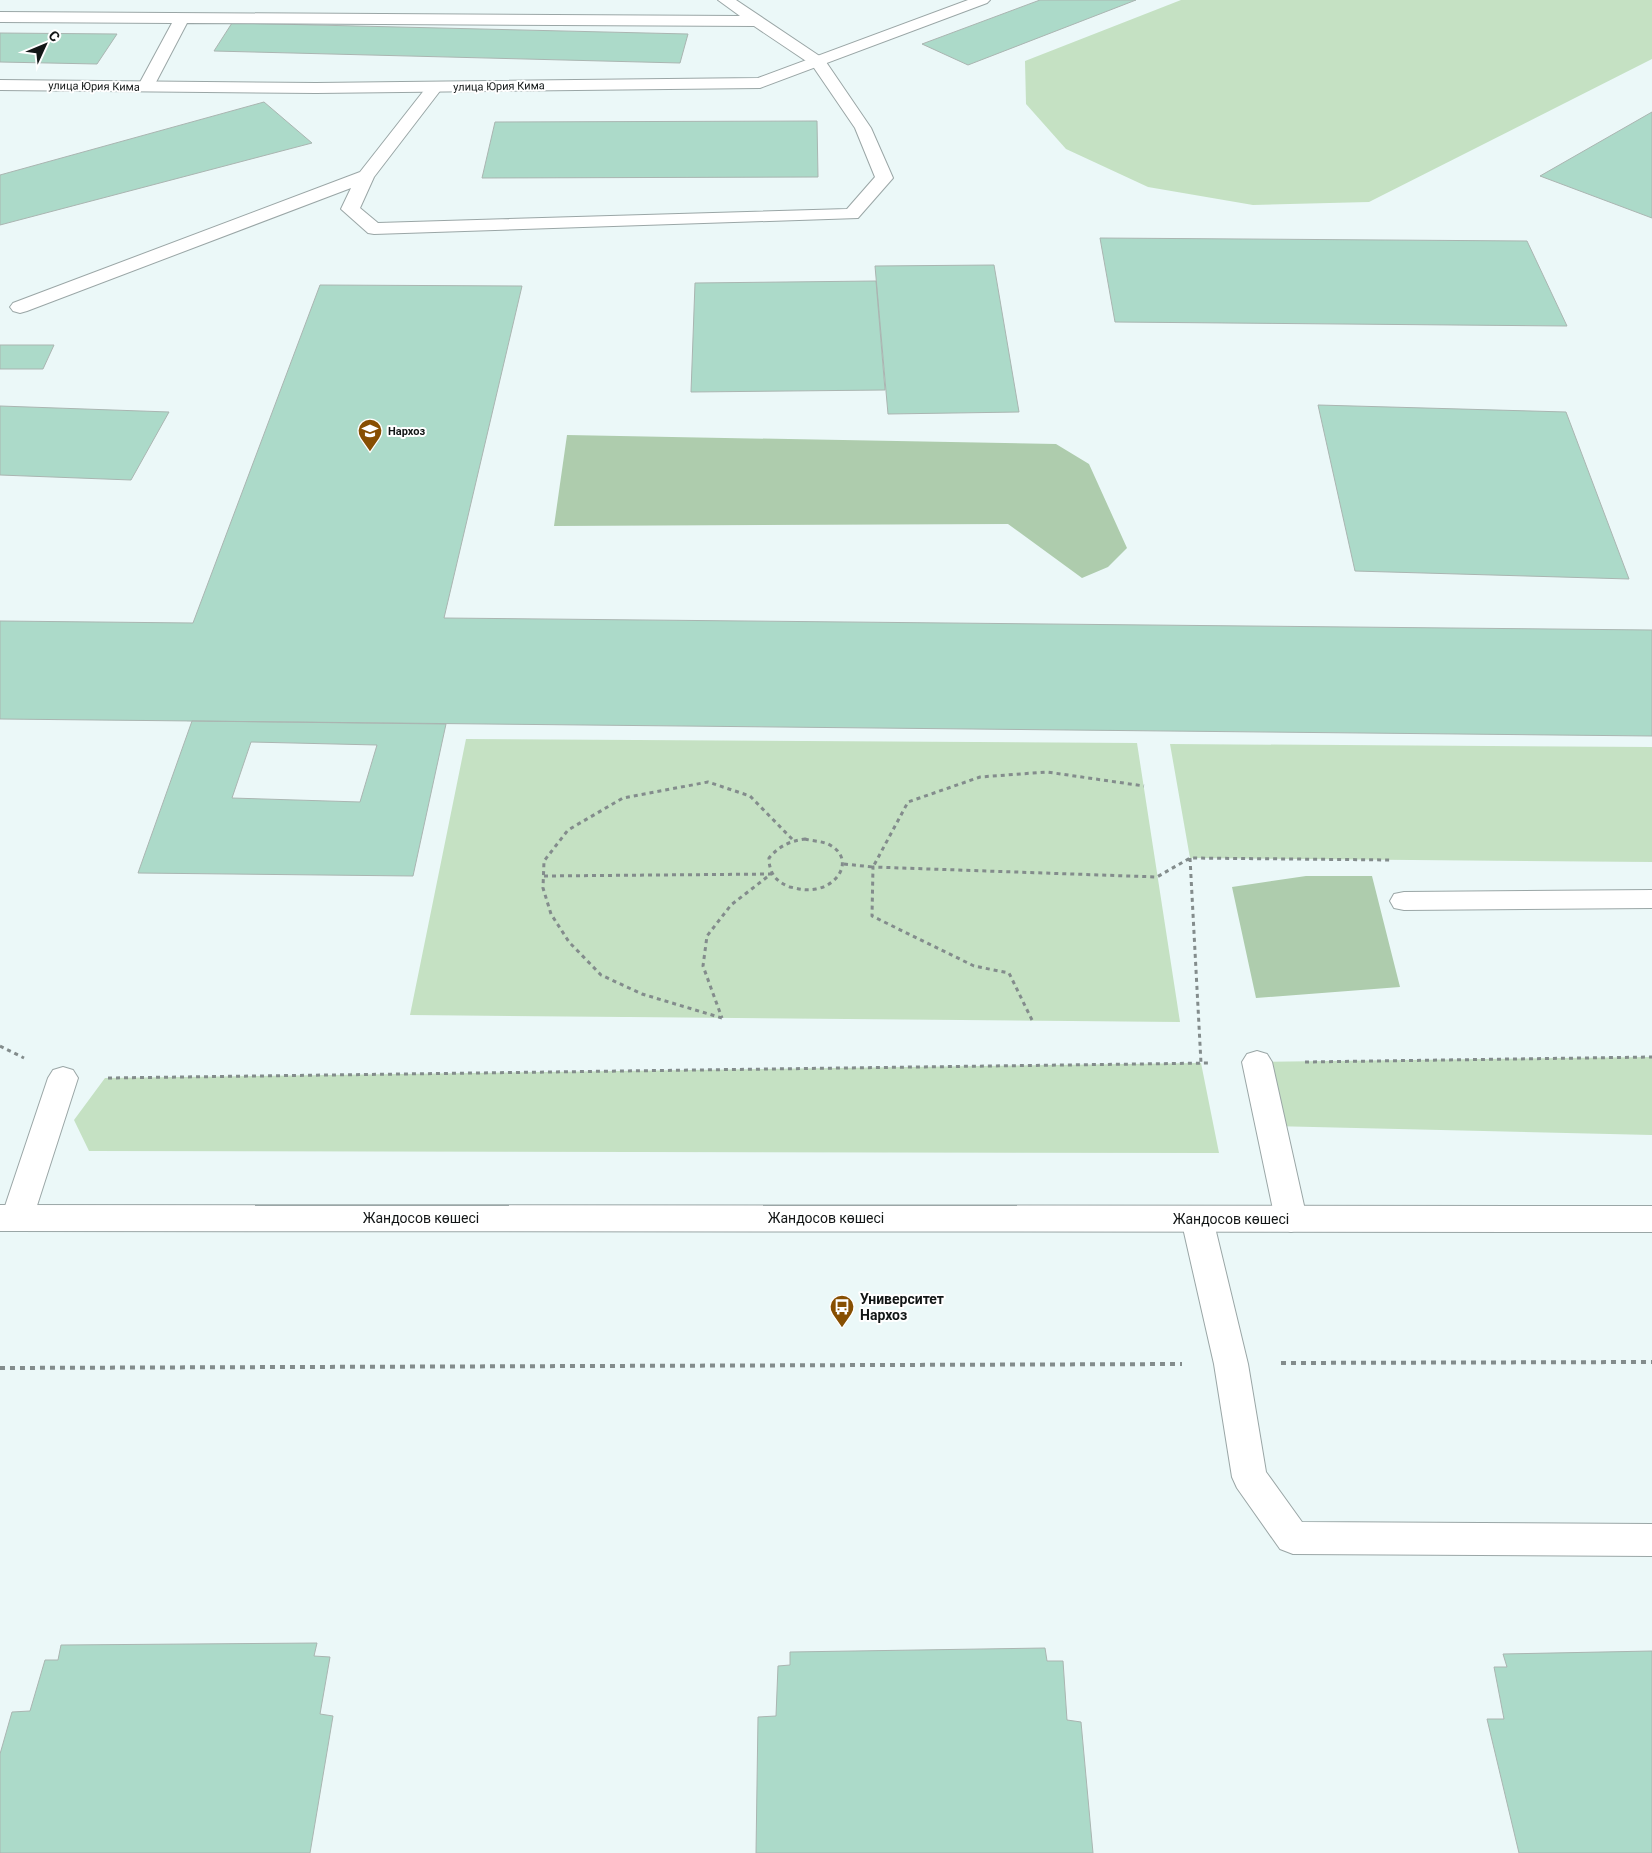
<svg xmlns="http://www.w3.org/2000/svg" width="1652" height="1853" viewBox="0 0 1652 1853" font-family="Roboto,sans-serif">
  <rect width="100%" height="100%" fill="#ebf8f8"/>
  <!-- green -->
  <path fill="#c5e1c3" d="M 1181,0 L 1652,0 L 1652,59 L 1369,202 L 1253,205 L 1148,187 L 1066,149 L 1026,104 L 1025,61 Z
    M 466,739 L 1137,743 L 1180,1022 L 410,1015 Z
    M 1170,744 L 1652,747 L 1652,862 L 1190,858 Z
    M 1652,1057 L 1652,1135 L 1271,1126 L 1257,1062 Z
    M 1201,1063 L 1219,1153 L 89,1151 L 74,1120 L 105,1078 Z"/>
  <!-- forest -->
  <path fill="#aeccad" d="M 567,435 L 1056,444 L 1089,464 L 1127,548 L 1108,567 L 1082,578 L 1008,524 L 554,526 Z
    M 1306,876 L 1372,876 L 1400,987 L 1256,998 L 1232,887 Z"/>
  <!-- building -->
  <path fill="#acdac9" stroke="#aab5b1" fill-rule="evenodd" d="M 1040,0 L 1136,0 L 968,65 L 922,44 Z
    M 232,23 L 688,34 L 680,63 L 214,51 Z
    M 0,33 L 117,34 L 97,64 L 0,62 Z
    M 264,102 L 312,143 L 0,225 L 0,175 Z
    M 1652,112 L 1652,218 L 1540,176 Z
    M 817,121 L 818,177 L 482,178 L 495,122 Z
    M 1100,238 L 1527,241 L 1567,326 L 1115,322 Z
    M 994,265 L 1019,412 L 888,414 L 875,266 Z
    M 876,281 L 885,390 L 691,392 L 695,283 Z
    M 320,285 L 522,286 L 444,618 L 1652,630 L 1652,736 L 0,719 L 0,621 L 193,623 Z
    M 0,345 L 54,345 L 43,369 L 0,369 Z
    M 1318,405 L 1566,412 L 1629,579 L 1355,571 Z
    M 0,406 L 169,412 L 131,480 L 0,475 Z
    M 192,721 L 446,724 L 413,876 L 138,873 ZM 251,742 L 377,745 L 360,802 L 232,798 Z
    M 317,1643 L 314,1656 L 330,1657 L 320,1714 L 333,1716 L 310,1853 L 0,1853 L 0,1754 L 12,1712 L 30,1711 L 45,1660 L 58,1660 L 61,1645 Z
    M 1045,1648 L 1047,1661 L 1063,1661 L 1067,1720 L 1081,1722 L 1093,1853 L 756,1853 L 758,1717 L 776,1716 L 778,1666 L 790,1665 L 790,1652 Z
    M 1652,1651 L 1652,1853 L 1519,1853 L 1487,1719 L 1504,1719 L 1494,1667 L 1507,1667 L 1503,1654 Z"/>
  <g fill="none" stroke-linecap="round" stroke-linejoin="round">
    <defs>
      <path id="service" d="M 718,0 L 736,0 L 824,59 L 871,128 L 893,178 L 858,218 L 374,234 L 368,233 L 341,209 L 351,188 L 27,311 L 20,313 L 13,311 L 10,307 L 13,303 L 360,172 L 429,84 L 441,84 L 443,87 L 374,177 L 360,208 L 378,223 L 847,209 L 875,177 L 855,128 L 812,65 L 754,26 L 187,23 L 154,86 L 152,89 L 140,89 L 138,86 L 172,23 L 0,22 L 0,12 L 740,16 Z
        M 1652,890 L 1652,908 L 1404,910 L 1394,908 L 1390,901 L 1394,894 L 1404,892 Z
        M 1257,1051 L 1267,1054 L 1272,1062 L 1307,1219 L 1302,1228 L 1291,1232 L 1280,1228 L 1275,1219 L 1242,1062 L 1247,1054 Z
        M 63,1067 L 73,1070 L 78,1078 L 33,1218 L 28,1227 L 17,1231 L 6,1227 L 1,1218 L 48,1078 L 53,1070 Z
        M 1197,1206 L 1208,1210 L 1213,1219 L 1248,1364 L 1266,1472 L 1302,1522 L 1652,1524 L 1652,1556 L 1293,1554 L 1280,1549 L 1237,1488 L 1232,1477 L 1214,1364 L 1181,1219 L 1186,1210 Z"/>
      <path id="minor" d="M 968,0 L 990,0 L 987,3 L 760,88 L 316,93 L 0,90 L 0,80 L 316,83 L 758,78 Z"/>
      <path id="secondary" d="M 0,1205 L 1652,1206 L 1652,1232 L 0,1231 Z"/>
    </defs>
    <!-- service casing -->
    <use href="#service" stroke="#9aa6a6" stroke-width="2"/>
    <!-- minor casing -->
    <use href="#minor" stroke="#9aa6a6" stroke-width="2"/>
    <!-- secondary casing -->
    <use href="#secondary" stroke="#9aa6a6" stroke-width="2"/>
    <!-- path-far1 -->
    <path stroke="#838c8c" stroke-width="3" stroke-dasharray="4 4" stroke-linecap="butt" d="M 805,839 C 812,841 821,841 828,844 C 855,857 840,885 816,889 C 807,891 799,889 790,887 C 776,882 769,873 769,858 C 779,846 790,841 805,839 Z
      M 1190,858 L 1201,1063
      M 844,864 L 873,867 L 908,802 L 980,777 L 1047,772 L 1144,786
      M 544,876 L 771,874 L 731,905 L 707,936 L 703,966 L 722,1018
      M 722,1018 L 642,994 L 601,975 L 569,942 L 551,914 L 543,888 L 544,861 L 568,830 L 623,798 L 708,782 L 750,796 L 793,840
      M 1032,1020 L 1009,973 L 974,966 L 872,916 L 873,867 L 1157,877 L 1190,858 L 1391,860
      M 0,1046 L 24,1058
      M 1305,1062 L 1652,1057
      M 108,1078 L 1211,1063"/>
    <!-- path -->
    <path stroke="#838c8c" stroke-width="4" stroke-dasharray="5 5" stroke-linecap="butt" d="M 1281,1363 L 1652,1362
      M 0,1368 L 1182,1364"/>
    <!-- service -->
    <use href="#service" fill="#fff" fill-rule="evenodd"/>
    <!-- minor -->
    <use href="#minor" fill="#fff" fill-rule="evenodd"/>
    <!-- secondary -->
    <use href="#secondary" fill="#fff" fill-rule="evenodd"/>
  </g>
  <!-- icons -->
  <defs>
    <symbol id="university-pin" viewBox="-11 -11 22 30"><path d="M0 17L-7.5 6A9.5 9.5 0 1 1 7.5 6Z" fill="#874f02" stroke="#fff"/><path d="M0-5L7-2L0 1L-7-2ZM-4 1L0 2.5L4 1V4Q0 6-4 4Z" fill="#fff"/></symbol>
    <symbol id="bus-pin" viewBox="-11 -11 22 30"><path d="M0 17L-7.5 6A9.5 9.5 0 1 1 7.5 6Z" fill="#874f02" stroke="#fff"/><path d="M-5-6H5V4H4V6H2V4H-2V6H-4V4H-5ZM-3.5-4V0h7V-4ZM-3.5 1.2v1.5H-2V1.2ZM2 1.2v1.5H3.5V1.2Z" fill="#fff"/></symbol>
  </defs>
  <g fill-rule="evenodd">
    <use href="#university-pin" x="356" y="417" width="28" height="38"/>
    <use href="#bus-pin" x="828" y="1293" width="28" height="38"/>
  </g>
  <g text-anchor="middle" stroke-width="4" stroke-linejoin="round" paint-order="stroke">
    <!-- far-street labels -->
    <g font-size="11" fill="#121616" stroke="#fff">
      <text transform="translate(94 86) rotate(1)" y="4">улица Юрия Кима</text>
      <text transform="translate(499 86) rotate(-1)" y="4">улица Юрия Кима</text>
    </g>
    <!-- far-poi labels -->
    <g font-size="11" font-weight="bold" fill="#121616" stroke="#fff" text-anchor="start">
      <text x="388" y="435">Нархоз</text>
    </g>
    <!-- street labels -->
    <g font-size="14" fill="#121616" stroke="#fff">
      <text x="421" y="1223">Жандосов көшесі</text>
      <text x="826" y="1223">Жандосов көшесі</text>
      <text x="1231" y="1224">Жандосов көшесі</text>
    </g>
    <!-- poi labels -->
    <g font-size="14" font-weight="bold" fill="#121616" stroke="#fff" text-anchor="start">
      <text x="860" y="1304">Университет<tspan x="860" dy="16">Нархоз</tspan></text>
    </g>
  </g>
  <!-- north arrow -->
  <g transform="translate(45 45) rotate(46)" stroke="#ffffff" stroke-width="4" paint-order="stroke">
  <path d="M0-4L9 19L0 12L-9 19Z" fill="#121616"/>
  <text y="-8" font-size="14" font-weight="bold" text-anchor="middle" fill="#121616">С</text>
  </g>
</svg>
